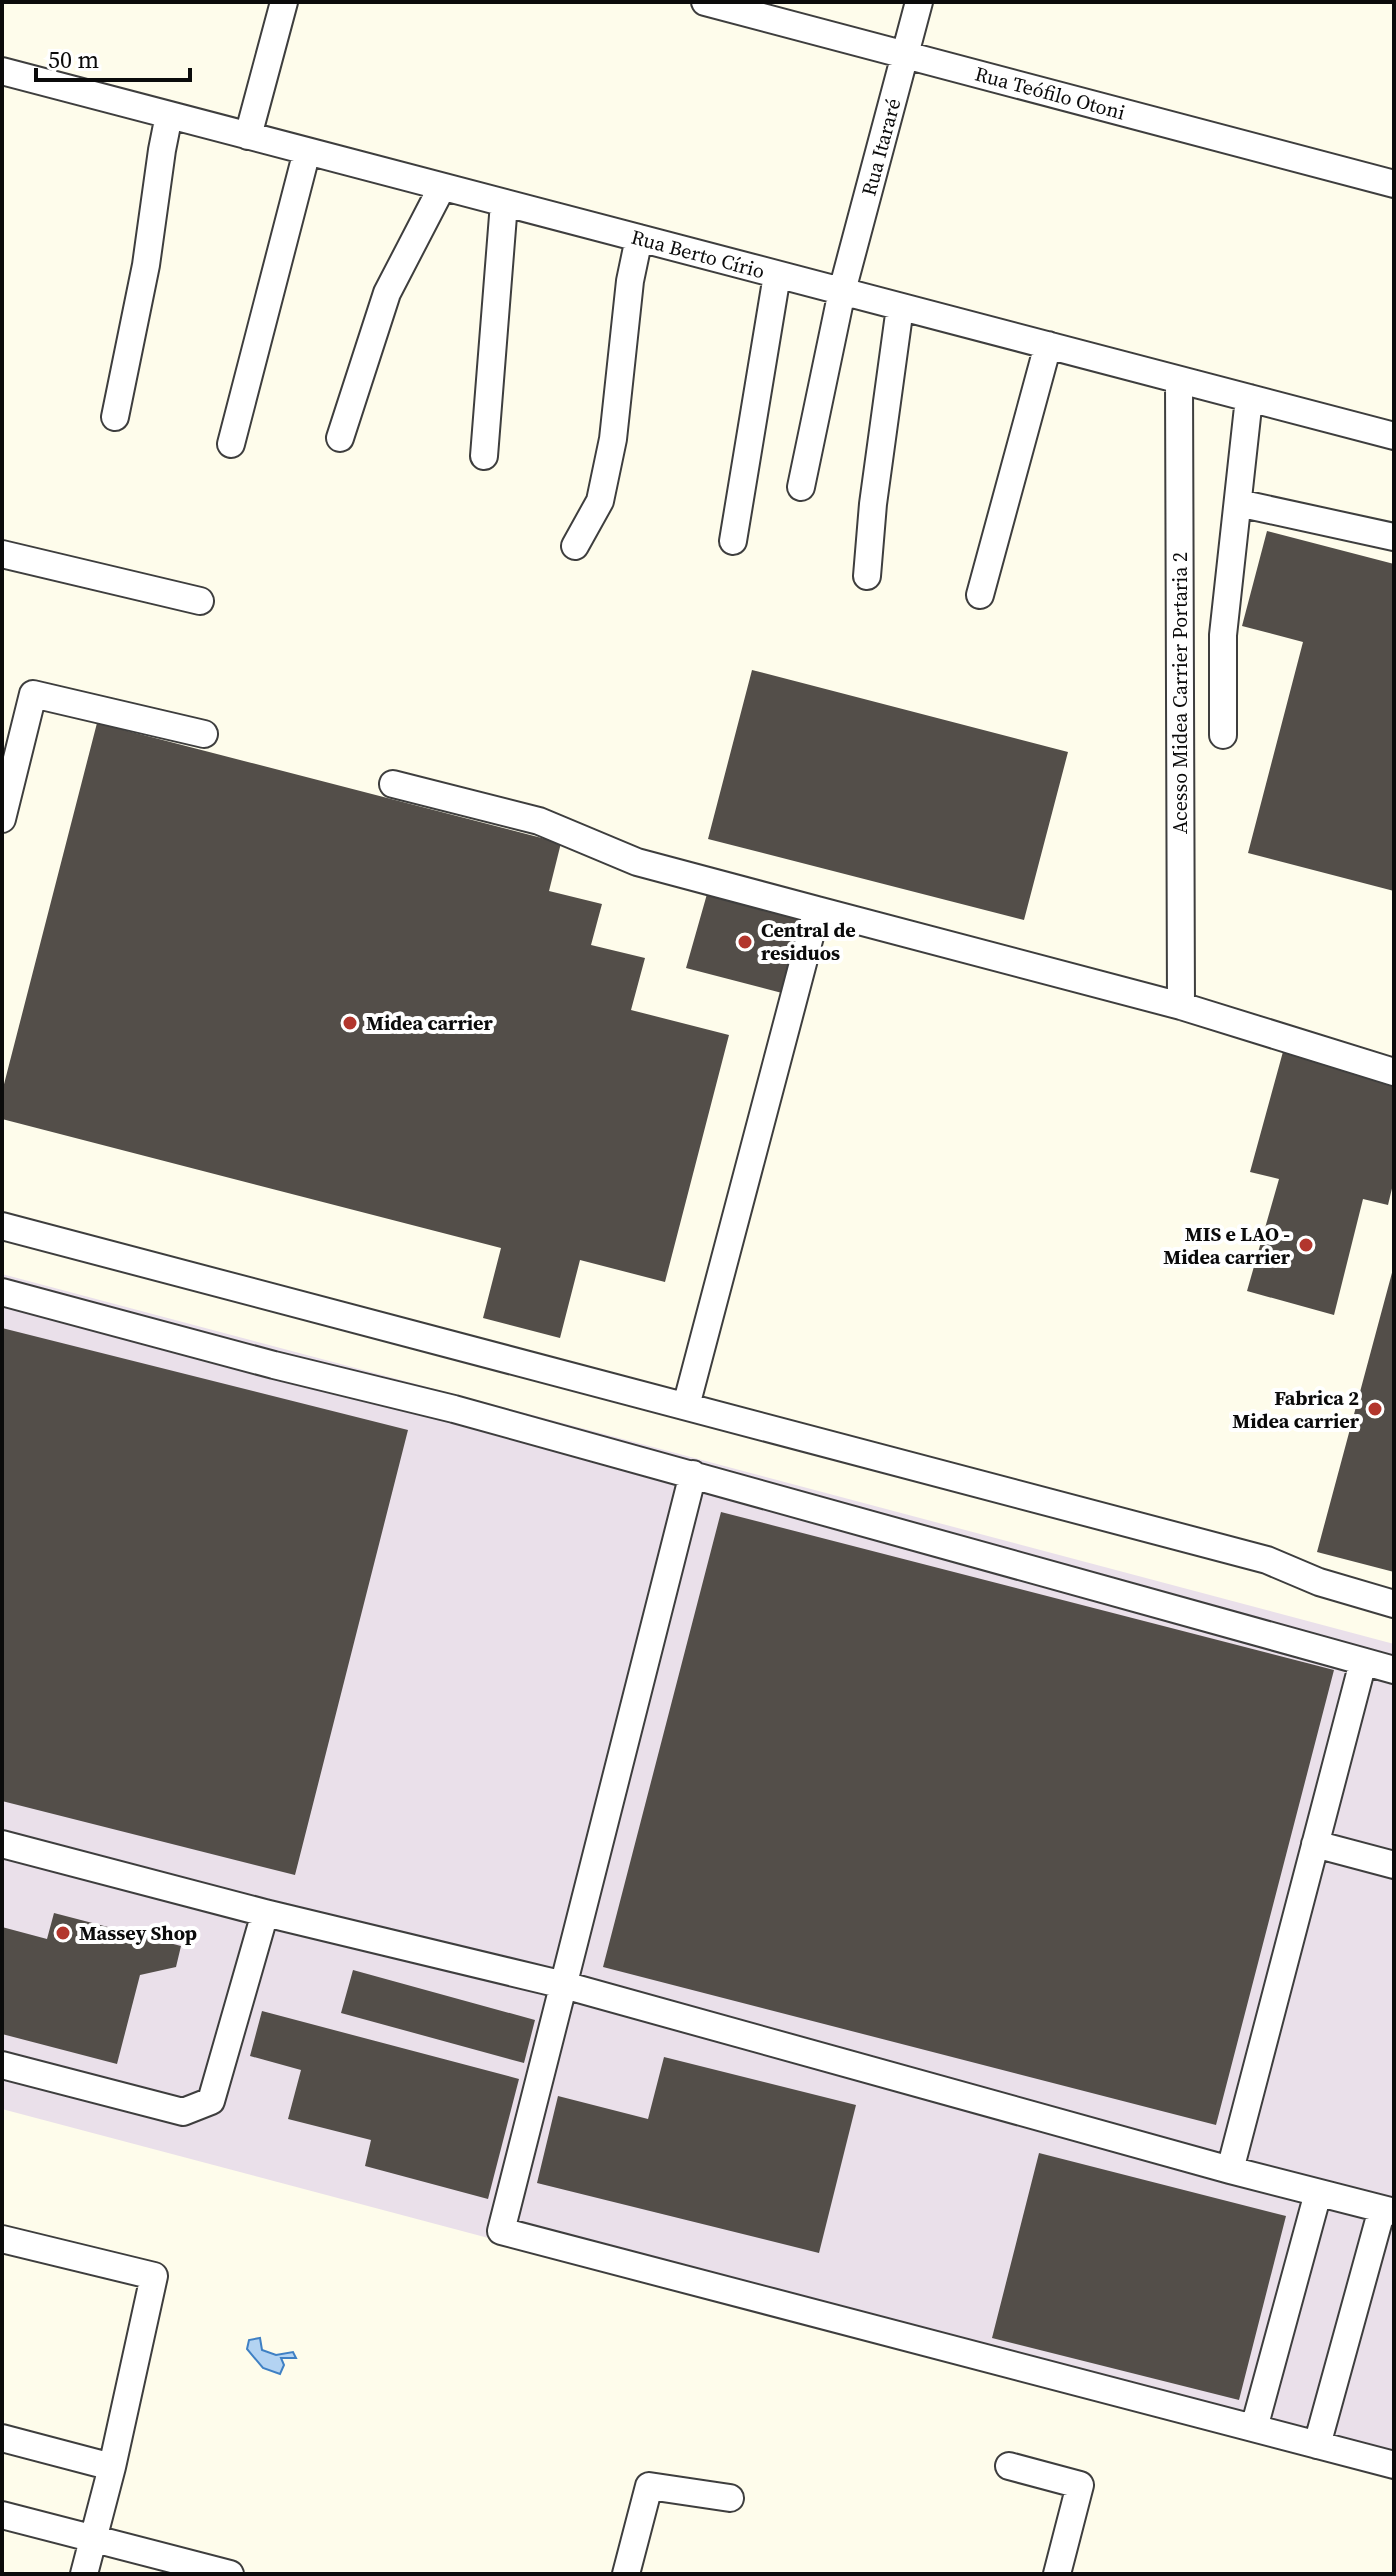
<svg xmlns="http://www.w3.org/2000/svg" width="1396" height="2576" viewBox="0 0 1396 2576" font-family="'Source Serif 4',serif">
  <rect width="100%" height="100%" fill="#fefceb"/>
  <!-- industrial -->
  <path fill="#eae0ea" d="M 2,1274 L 1394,1644 L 1394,2478 L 2,2109 Z"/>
  <!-- water -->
  <path fill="#b3d3f2" stroke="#3f80c4" stroke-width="2" d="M 260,2338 L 262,2350 L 276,2355 L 293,2352 L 296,2358 L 281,2358 L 284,2365 L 280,2374 L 263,2368 L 247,2349 L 249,2340 Z"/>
  <!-- building -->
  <path fill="#534e49" d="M 1267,531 L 1394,564 L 1394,891 L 1248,853 L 1303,642 L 1242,626 Z
    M 752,670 L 1068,752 L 1024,920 L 708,839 Z
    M 97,723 L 561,843 L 549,891 L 602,904 L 591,945 L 645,958 L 631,1010 L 729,1035 L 665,1282 L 580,1260 L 560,1338 L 483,1318 L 501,1248 L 2,1119 L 2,1092 Z
    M 707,894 L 804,916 L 782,993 L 686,968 Z
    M 1284,1048 L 1394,1080 L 1394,1180 L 1388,1205 L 1363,1199 L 1334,1315 L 1247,1291 L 1279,1179 L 1250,1172 Z
    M 1393,1269 L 1394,1269 L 1394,1572 L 1317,1552 Z
    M 2,1328 L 408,1430 L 295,1875 L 2,1801 Z
    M 721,1512 L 1334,1670 L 1216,2125 L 603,1967 Z
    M 54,1913 L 181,1946 L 176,1967 L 140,1975 L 117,2064 L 2,2034 L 2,1927 L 47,1939 Z
    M 353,1970 L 535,2020 L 524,2063 L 341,2013 Z
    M 262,2011 L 519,2079 L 488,2199 L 365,2166 L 371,2140 L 288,2119 L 301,2070 L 250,2056 Z
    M 664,2057 L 856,2105 L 819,2253 L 537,2183 L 558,2096 L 648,2119 Z
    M 1039,2153 L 1286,2216 L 1239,2400 L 992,2338 Z"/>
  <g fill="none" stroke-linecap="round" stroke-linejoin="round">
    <defs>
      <path id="minor" d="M 705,2 L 1394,184
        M 2,71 L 1394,436
        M 248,136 L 284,2
        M 1179,380 L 1181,1006
        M 115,417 L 146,265 L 162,150 L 169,115
        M 340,438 L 387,293 L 442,187
        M 231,444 L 307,151
        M 484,456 L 504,203
        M 801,487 L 842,291 L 919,2
        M 1238,503 L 1394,537
        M 733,541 L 777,275
        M 575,546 L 600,501 L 613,439 L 630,281 L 639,238
        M 2,554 L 200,601
        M 867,576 L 873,504 L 900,307
        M 980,595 L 1048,345
        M 1223,735 L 1223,635 L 1249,398
        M 393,784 L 539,821 L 637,862 L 817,910
        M 2,819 L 33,694 L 204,734
        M 2,1226 L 1267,1560 L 1319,1582 L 1394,1604
        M 2,1292 L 274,1365 L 454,1409 L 1394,1670
        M 686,1406 L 817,910 L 1181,1006 L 1394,1072
        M 693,1474 L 501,2231 L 1394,2465
        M 2,1844 L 265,1913 L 564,1985 L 1230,2170 L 1394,2212
        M 1315,1844 L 1394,1865
        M 2,2065 L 183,2112 L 211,2101 L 265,1913
        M 1230,2170 L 1363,1662
        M 2,2239 L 154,2276 L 112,2467 L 2,2438
        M 1254,2428 L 1318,2193
        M 1317,2445 L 1382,2209
        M 1009,2466 L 1080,2485 L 1057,2574
        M 2,2515 L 230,2574
        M 84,2574 L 112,2467
        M 626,2574 L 649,2486 L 730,2498"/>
    </defs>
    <!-- minor casing -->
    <use href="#minor" stroke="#3e3e3e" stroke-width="30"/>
    <!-- minor -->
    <use href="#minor" stroke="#fff" stroke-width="26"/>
  </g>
  <!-- markers -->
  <g fill="#b2362d" stroke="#fff" stroke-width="3">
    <circle cx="745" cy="942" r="8"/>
    <circle cx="350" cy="1023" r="8"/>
    <circle cx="1306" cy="1245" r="8"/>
    <circle cx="1375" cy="1409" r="8"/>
    <circle cx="63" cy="1933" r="8"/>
  </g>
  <g text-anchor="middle" stroke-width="8" stroke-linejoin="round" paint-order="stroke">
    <!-- street labels -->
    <g font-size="20" fill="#0b0b0b" stroke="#fff">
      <text transform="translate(1050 93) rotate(15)" y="7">Rua Teófilo Otoni</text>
      <text transform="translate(881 147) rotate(-75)" y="7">Rua Itararé</text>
      <text transform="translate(698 254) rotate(15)" y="7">Rua Berto Círio</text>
      <text transform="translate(1180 693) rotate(-90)" y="7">Acesso Midea Carrier Portaria 2</text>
    </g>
    <!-- poi labels -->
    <g font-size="20" font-weight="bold" fill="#0b0b0b" stroke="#fff" text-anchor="start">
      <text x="761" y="937">Central de<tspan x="761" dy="23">residuos</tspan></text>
      <text x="366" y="1030">Midea carrier</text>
      <text x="1290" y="1241" text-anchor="end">MIS e LAO -<tspan x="1290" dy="23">Midea carrier</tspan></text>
      <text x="1359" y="1405" text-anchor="end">Fabrica 2<tspan x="1359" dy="23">Midea carrier</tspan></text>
      <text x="79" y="1940">Massey Shop</text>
    </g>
  </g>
  <!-- border -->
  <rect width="1396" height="2576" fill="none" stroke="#0b0b0b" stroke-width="8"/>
  <!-- scale -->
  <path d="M36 68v12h154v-12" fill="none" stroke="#0b0b0b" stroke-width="4"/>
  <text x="48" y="68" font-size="24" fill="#0b0b0b" stroke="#ffffff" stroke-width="6" paint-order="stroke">50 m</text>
</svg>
